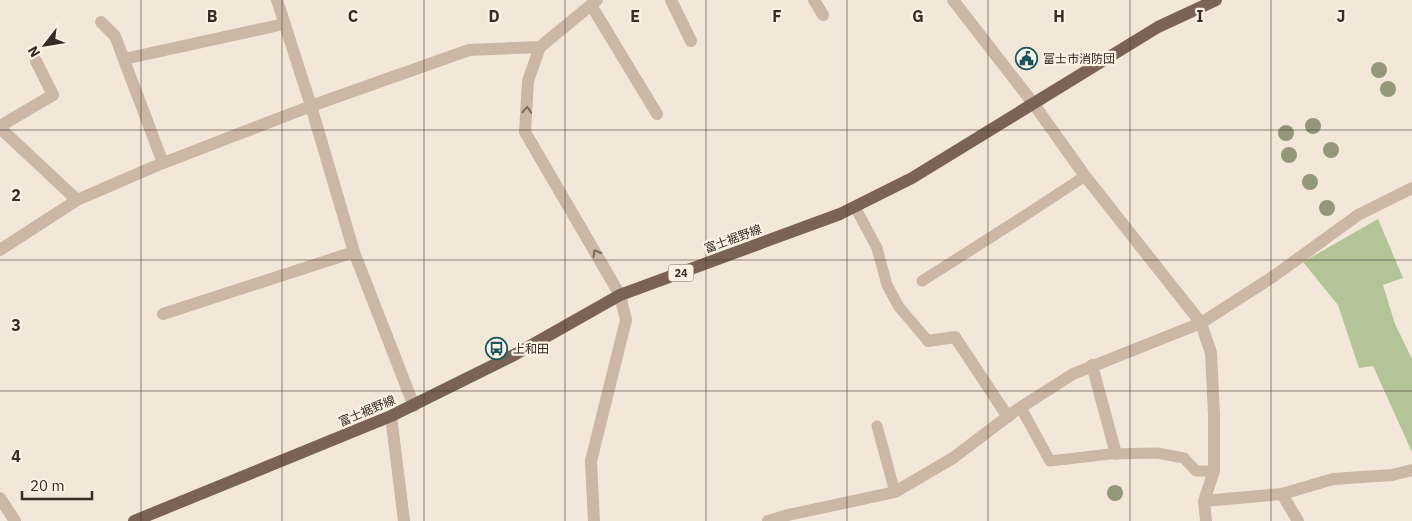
<svg xmlns="http://www.w3.org/2000/svg" width="1412" height="521" viewBox="0 0 1412 521" font-family="'IBM Plex Sans','Noto Sans JP',sans-serif">
  <rect width="100%" height="100%" fill="#f3e7d9"/>
  <!-- green -->
  <path fill="#b3c497" d="M 1378,219 L 1403,278 L 1383,285 L 1395,324 L 1412,359 L 1412,452 L 1373,366 L 1359,368 L 1338,305 L 1303,262 Z"/>
  <g fill="none" stroke-linecap="round" stroke-linejoin="round">
    <!-- lane -->
    <path stroke="#ccb7a4" stroke-width="11" d="M 855,207 L 877,248 L 887,285 L 899,307 L 928,341
      M 922,281 L 1018,220 L 1085,176
      M 1021,408 L 1050,461 L 1110,454 L 1157,453 L 1184,458 L 1196,471 L 1214,471
      M 877,426 L 895,492"/>
    <!-- street -->
    <path stroke="#ccb7a4" stroke-width="12" d="M 277,0 L 311,106 L 354,252 L 414,406
      M 671,0 L 691,41
      M 814,0 L 823,15
      M 953,0 L 1033,103 L 1085,176 L 1201,323 L 1211,353 L 1214,415 L 1214,471 L 1204,501 L 1206,521
      M 591,5 L 657,114
      M 101,22 L 115,36 L 163,163
      M 124,59 L 284,24
      M 0,126 L 53,95 L 36,61
      M 0,128 L 77,200
      M 0,250 L 77,200 L 158,165 L 311,106 L 469,50 L 540,47
      M 163,314 L 354,252
      M 928,341 L 955,337 L 1008,417
      M 1092,365 L 1116,454
      M 391,416 L 404,521
      M 1282,494 L 1298,521
      M 0,498 L 15,521
      M 1204,501 L 1282,494 L 1333,479 L 1392,475 L 1412,470
      M 594,521 L 591,461 L 626,320 L 620,295 L 525,132 L 528,81 L 540,47 L 597,0
      M 768,521 L 788,515 L 895,492 L 953,458 L 1015,411 L 1073,374 L 1201,323 L 1274,276 L 1358,215 L 1412,188"/>
    <!-- primary -->
    <path stroke="#7a6356" stroke-width="12" d="M 134,521 L 391,416 L 514,355 L 620,295 L 840,214 L 912,178 L 1158,27 L 1216,0"/>
  </g>
  <!-- trees -->
  <g fill="#939878">
    <circle cx="1379" cy="70" r="8"/>
    <circle cx="1388" cy="89" r="8"/>
    <circle cx="1313" cy="126" r="8"/>
    <circle cx="1286" cy="133" r="8"/>
    <circle cx="1331" cy="150" r="8"/>
    <circle cx="1289" cy="155" r="8"/>
    <circle cx="1310" cy="182" r="8"/>
    <circle cx="1327" cy="208" r="8"/>
    <circle cx="1115" cy="493" r="8"/>
  </g>
  <!-- one-way arrows -->
  <defs><path id="oneway-chevron" d="M-2-3.5L2.5 0L-2 3.5" fill="none" stroke-width="1.6" stroke-linecap="round" stroke-linejoin="round" transform="scale(1.25)"/></defs>
  <g stroke="#7a6b5f">
    <use href="#oneway-chevron" transform="translate(527 110) rotate(-87)"/>
    <use href="#oneway-chevron" transform="translate(596 253) rotate(-120)"/>
  </g>
  <!-- grid -->
  <path fill="none" stroke="#372c26" stroke-width="1" stroke-opacity="0.55" d="M 141,0 L 141,521M 282,0 L 282,521M 424,0 L 424,521M 565,0 L 565,521M 706,0 L 706,521M 847,0 L 847,521M 988,0 L 988,521M 1130,0 L 1130,521M 1271,0 L 1271,521M 0,130 L 1412,130M 0,260 L 1412,260M 0,391 L 1412,391"/>
  <!-- icons -->
  <defs>
    <symbol id="civic-ring" viewBox="-11 -11 22 22"><circle r="9.5" fill="#fbf1e5" stroke="#18555c" stroke-width="1.5"/><path d="M-.6-6.5H3V-4.5H.6V-3L4-1V1h2V6H-6V1h2V-1L-.6-3ZM-1.2 2.5V6h2.4V2.5Z" fill="#18555c"/></symbol>
    <symbol id="bus-ring" viewBox="-11 -11 22 22"><circle r="9.5" fill="#fbf1e5" stroke="#18555c" stroke-width="1.5"/><path d="M-5-6H5V4H4V6H2V4H-2V6H-4V4H-5ZM-3.5-4V0h7V-4ZM-3.5 1.2v1.5H-2V1.2ZM2 1.2v1.5H3.5V1.2Z" fill="#18555c"/></symbol>
  </defs>
  <g fill-rule="evenodd">
    <use href="#civic-ring" x="1014" y="46" width="25" height="25"/>
    <use href="#bus-ring" x="484" y="336" width="25" height="25"/>
  </g>
  <g text-anchor="middle" stroke-width="4.5" stroke-linejoin="round" paint-order="stroke">
    <!-- shield labels -->
    <rect fill="#fbf1e5" stroke="#72675f" stroke-width="1" x="668.5" y="264.5" width="25" height="17" rx="4"/>
    <g font-size="11" font-weight="bold" fill="#372c26">
      <text x="681" y="277">24</text>
    </g>
    <!-- poi labels -->
    <g font-size="12" fill="#372c26" stroke="#fbf1e5" text-anchor="start">
      <text x="1043" y="63">富士市消防団</text>
      <text x="513" y="353">上和田</text>
    </g>
    <!-- street labels -->
    <g font-size="12" fill="#372c26" stroke="#fbf1e5">
      <text transform="translate(733 239) rotate(-20)" y="4">富士裾野線</text>
      <text transform="translate(367 411) rotate(-23)" y="4">富士裾野線</text>
    </g>
  </g>
  <g font-size="16" text-anchor="middle" font-weight="bold" fill="#372c26" stroke="#fbf1e5" stroke-width="4.5" stroke-linejoin="round" paint-order="stroke">
    <text x="212" y="22">B</text>
    <text x="353" y="22">C</text>
    <text x="494" y="22">D</text>
    <text x="635" y="22">E</text>
    <text x="777" y="22">F</text>
    <text x="918" y="22">G</text>
    <text x="1059" y="22">H</text>
    <text x="1200" y="22">I</text>
    <text x="1341" y="22">J</text>
    <text x="16" y="201">2</text>
    <text x="16" y="331">3</text>
    <text x="16" y="462">4</text>
  </g>
  <!-- north arrow -->
  <g transform="translate(45 45) rotate(239)" stroke="#fbf1e5" stroke-width="4" paint-order="stroke">
  <path d="M0-4L9 19L0 12L-9 19Z" fill="#372c26"/>
  <text y="-8" font-size="14" font-weight="bold" text-anchor="middle" fill="#372c26">N</text>
  </g>
  <!-- scale -->
  <path d="M22 491v8h70v-8" fill="none" stroke="#372c26" stroke-width="2.5"/>
  <text x="30" y="491" font-size="15" fill="#372c26" stroke="#fbf1e5" stroke-width="4" paint-order="stroke">20 m</text>
</svg>
